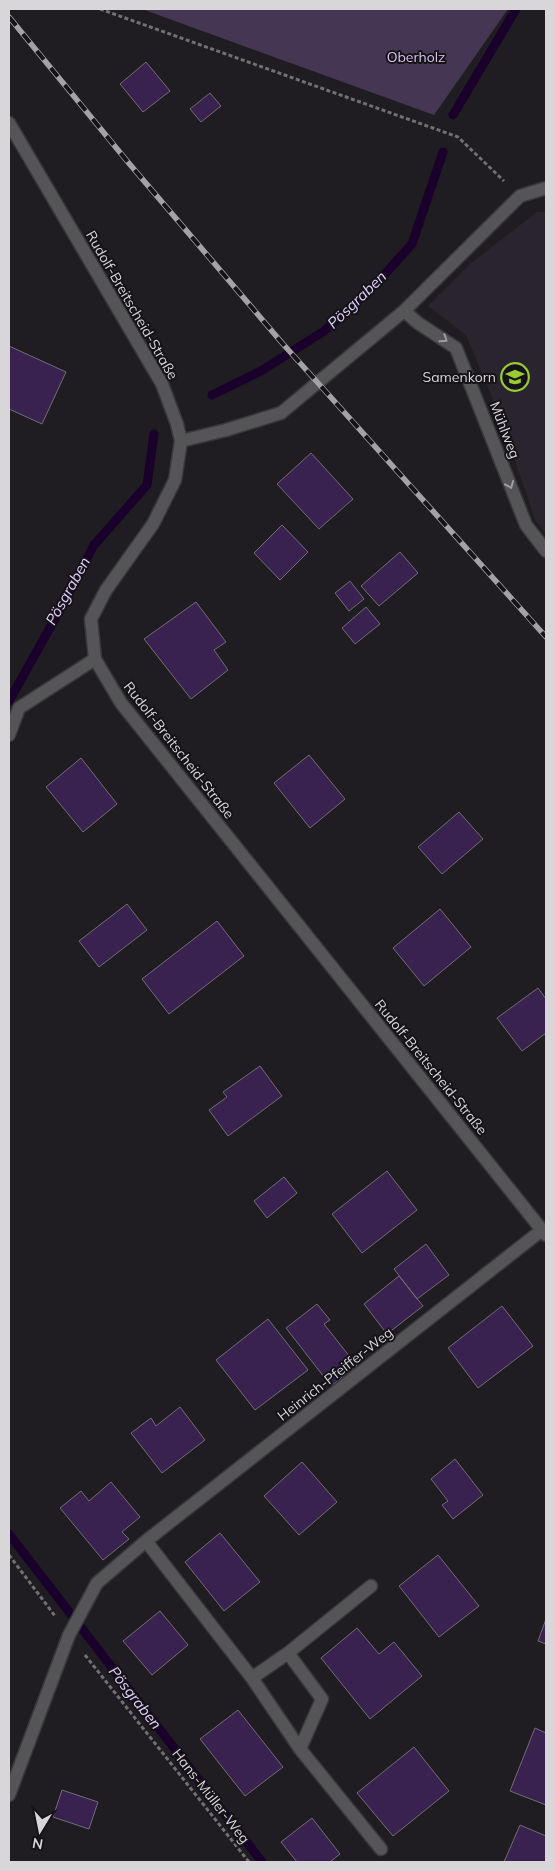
<svg xmlns="http://www.w3.org/2000/svg" width="555" height="1871" viewBox="0 0 555 1871" font-family="Mulish,sans-serif">
  <rect width="100%" height="100%" fill="#1f1d21"/>
  <!-- built -->
  <path fill="#29242e" d="M 537,212 L 546,212 L 546,533 L 535,520 L 501,419 L 466,335 L 428,306 L 471,263 Z"/>
  <!-- green -->
  <path fill="#453754" d="M 142,9 L 508,9 L 434,115 Z"/>
  <g fill="none" stroke-linecap="round" stroke-linejoin="round">
    <!-- stream -->
    <path stroke="#19012b" stroke-width="9" d="M 453,115 L 516,9
      M 212,395 L 261,371 L 324,331 L 376,284 L 412,244 L 443,152
      M 9,701 L 56,617 L 94,545 L 147,485 L 154,434
      M 9,1534 L 262,1862"/>
  </g>
  <!-- building -->
  <path fill="#3a2250" stroke="#706d73" d="M 146,62 L 170,91 L 143,112 L 120,84 Z
    M 210,93 L 221,106 L 201,122 L 190,109 Z
    M 9,346 L 66,372 L 42,424 L 9,409 Z
    M 311,453 L 353,499 L 319,529 L 277,484 Z
    M 282,525 L 308,552 L 280,580 L 254,553 Z
    M 400,552 L 418,573 L 379,606 L 361,586 Z
    M 350,581 L 364,599 L 349,611 L 335,593 Z
    M 196,602 L 226,642 L 214,650 L 228,670 L 191,699 L 144,639 Z
    M 366,607 L 380,624 L 355,644 L 342,628 Z
    M 309,755 L 345,799 L 310,828 L 274,783 Z
    M 81,758 L 117,804 L 83,832 L 46,787 Z
    M 459,812 L 483,839 L 442,874 L 418,847 Z
    M 127,904 L 147,930 L 99,967 L 79,941 Z
    M 440,909 L 471,947 L 424,986 L 393,948 Z
    M 217,921 L 244,956 L 169,1014 L 142,979 Z
    M 538,988 L 546,999 L 546,1033 L 522,1051 L 497,1018 Z
    M 260,1066 L 282,1096 L 228,1136 L 209,1110 L 227,1097 L 223,1092 Z
    M 387,1171 L 417,1210 L 362,1253 L 332,1214 Z
    M 284,1177 L 297,1193 L 267,1218 L 254,1201 Z
    M 426,1244 L 449,1275 L 417,1299 L 394,1269 Z
    M 399,1276 L 423,1306 L 387,1334 L 364,1304 Z
    M 317,1304 L 330,1320 L 324,1324 L 357,1366 L 331,1386 L 286,1328 Z
    M 502,1306 L 533,1346 L 478,1388 L 448,1348 Z
    M 268,1319 L 308,1370 L 255,1410 L 216,1360 Z
    M 180,1407 L 205,1440 L 162,1473 L 131,1433 L 151,1418 L 156,1426 Z
    M 455,1459 L 483,1495 L 453,1519 L 442,1505 L 448,1501 L 431,1479 Z
    M 302,1462 L 337,1502 L 299,1535 L 264,1496 Z
    M 111,1482 L 140,1517 L 122,1532 L 129,1539 L 103,1560 L 60,1508 L 81,1491 L 89,1501 Z
    M 220,1533 L 260,1582 L 224,1611 L 185,1562 Z
    M 438,1555 L 479,1606 L 439,1637 L 399,1586 Z
    M 160,1611 L 188,1645 L 152,1675 L 123,1641 Z
    M 546,1619 L 546,1644 L 538,1641 Z
    M 357,1628 L 379,1654 L 394,1642 L 422,1676 L 370,1719 L 321,1658 Z
    M 238,1710 L 283,1767 L 245,1796 L 200,1739 Z
    M 535,1728 L 546,1733 L 546,1805 L 510,1791 Z
    M 414,1747 L 449,1791 L 393,1836 L 357,1793 Z
    M 62,1790 L 98,1802 L 89,1829 L 53,1817 Z
    M 312,1818 L 340,1854 L 330,1862 L 297,1862 L 281,1842 Z
    M 520,1825 L 546,1836 L 546,1862 L 504,1862 Z"/>
  <g fill="none" stroke-linecap="round" stroke-linejoin="round">
    <defs>
      <path id="street" d="M 9,123 L 162,384 L 177,424 L 181,441 L 175,480 L 153,524 L 106,590 L 91,619 L 95,659 L 121,703 L 546,1235
        M 404,311 L 418,323 L 456,348 L 526,525 L 546,551
        M 181,441 L 226,430 L 281,413 L 404,311 L 520,196 L 546,188
        M 9,735 L 19,708 L 95,659
        M 146,1541 L 252,1678 L 300,1749 L 381,1849
        M 288,1653 L 322,1699 L 300,1749
        M 252,1678 L 288,1653 L 371,1586
        M 9,1795 L 69,1635 L 97,1583 L 146,1541 L 542,1230"/>
    </defs>
    <!-- street casing -->
    <use href="#street" stroke="#39373b" stroke-width="15"/>
    <!-- path -->
    <path stroke="#727073" stroke-width="3" stroke-dasharray="4 2.5" stroke-linecap="butt" d="M 100,9 L 458,137 L 504,181
      M 9,1555 L 55,1616
      M 85,1655 L 249,1862"/>
    <!-- street -->
    <use href="#street" stroke="#555456" stroke-width="12"/>
    <defs>
      <path id="rail" d="M 9,17 L 127,161 L 283,344 L 546,637"/>
    </defs>
    <!-- rail casing -->
    <use href="#rail" stroke="#a4a2a5" stroke-width="5.5"/>
    <!-- rail -->
    <use href="#rail" stroke="#151318" stroke-width="4" stroke-dasharray="11" stroke-linecap="butt"/>
  </g>
  <!-- one-way arrows -->
  <defs><path id="oneway-chevron" d="M-2-3.5L2.5 0L-2 3.5" fill="none" stroke-width="1.6" stroke-linecap="round" stroke-linejoin="round" transform="scale(1.25)"/></defs>
  <g stroke="#9d9c9e">
    <use href="#oneway-chevron" transform="translate(444 339) rotate(34)"/>
    <use href="#oneway-chevron" transform="translate(510 485) rotate(68)"/>
  </g>
  <!-- icons -->
  <defs>
    <symbol id="school-ring" viewBox="-11 -11 22 22"><circle r="9.5" fill="#151318" stroke="#9bcb33" stroke-width="1.5"/><path d="M0-5L7-2L0 1L-7-2ZM-4 1L0 2.5L4 1V4Q0 6-4 4Z" fill="#9bcb33"/></symbol>
  </defs>
  <g fill-rule="evenodd">
    <use href="#school-ring" x="499" y="361" width="32" height="32"/>
  </g>
  <g text-anchor="middle" stroke-width="4" stroke-linejoin="round" paint-order="stroke">
    <!-- park labels -->
    <g font-size="14" fill="#dac5f4" stroke="#151318">
      <text x="416" y="62">Oberholz</text>
    </g>
    <!-- street labels -->
    <g font-size="14" fill="#d8d6d9" stroke="#151318">
      <text transform="translate(132 305) rotate(60)" y="5">Rudolf-Breitscheid-Straße</text>
      <text transform="translate(505 430) rotate(69)" y="5">Mühlweg</text>
      <text transform="translate(179 750) rotate(52)" y="5">Rudolf-Breitscheid-Straße</text>
      <text transform="translate(431 1067) rotate(51)" y="5">Rudolf-Breitscheid-Straße</text>
      <text transform="translate(335 1374) rotate(-38)" y="5">Heinrich-Pfeiffer-Weg</text>
      <text transform="translate(211 1796) rotate(52)" y="5">Hans-Müller-Weg</text>
    </g>
    <!-- poi labels -->
    <g font-size="14" fill="#d8d6d9" stroke="#151318" text-anchor="end">
      <text x="496" y="382">Samenkorn</text>
    </g>
    <!-- water labels -->
    <g font-size="15" font-style="italic" fill="#e4cefd" stroke="#151318">
      <text transform="translate(357 300) rotate(-44)" y="5">Pösgraben</text>
      <text transform="translate(68 591) rotate(-61)" y="5">Pösgraben</text>
      <text transform="translate(135 1698) rotate(52)" y="5">Pösgraben</text>
    </g>
  </g>
  <!-- border -->
  <rect width="555" height="1871" fill="none" stroke="#d8d6d9" stroke-width="20"/>
  <!-- north arrow -->
  <g transform="translate(40 1831) rotate(190)" stroke="#151318" stroke-width="4" paint-order="stroke">
  <path d="M0-4L9 19L0 12L-9 19Z" fill="#d8d6d9"/>
  <text y="-8" font-size="14" font-weight="bold" text-anchor="middle" fill="#d8d6d9">N</text>
  </g>
</svg>
